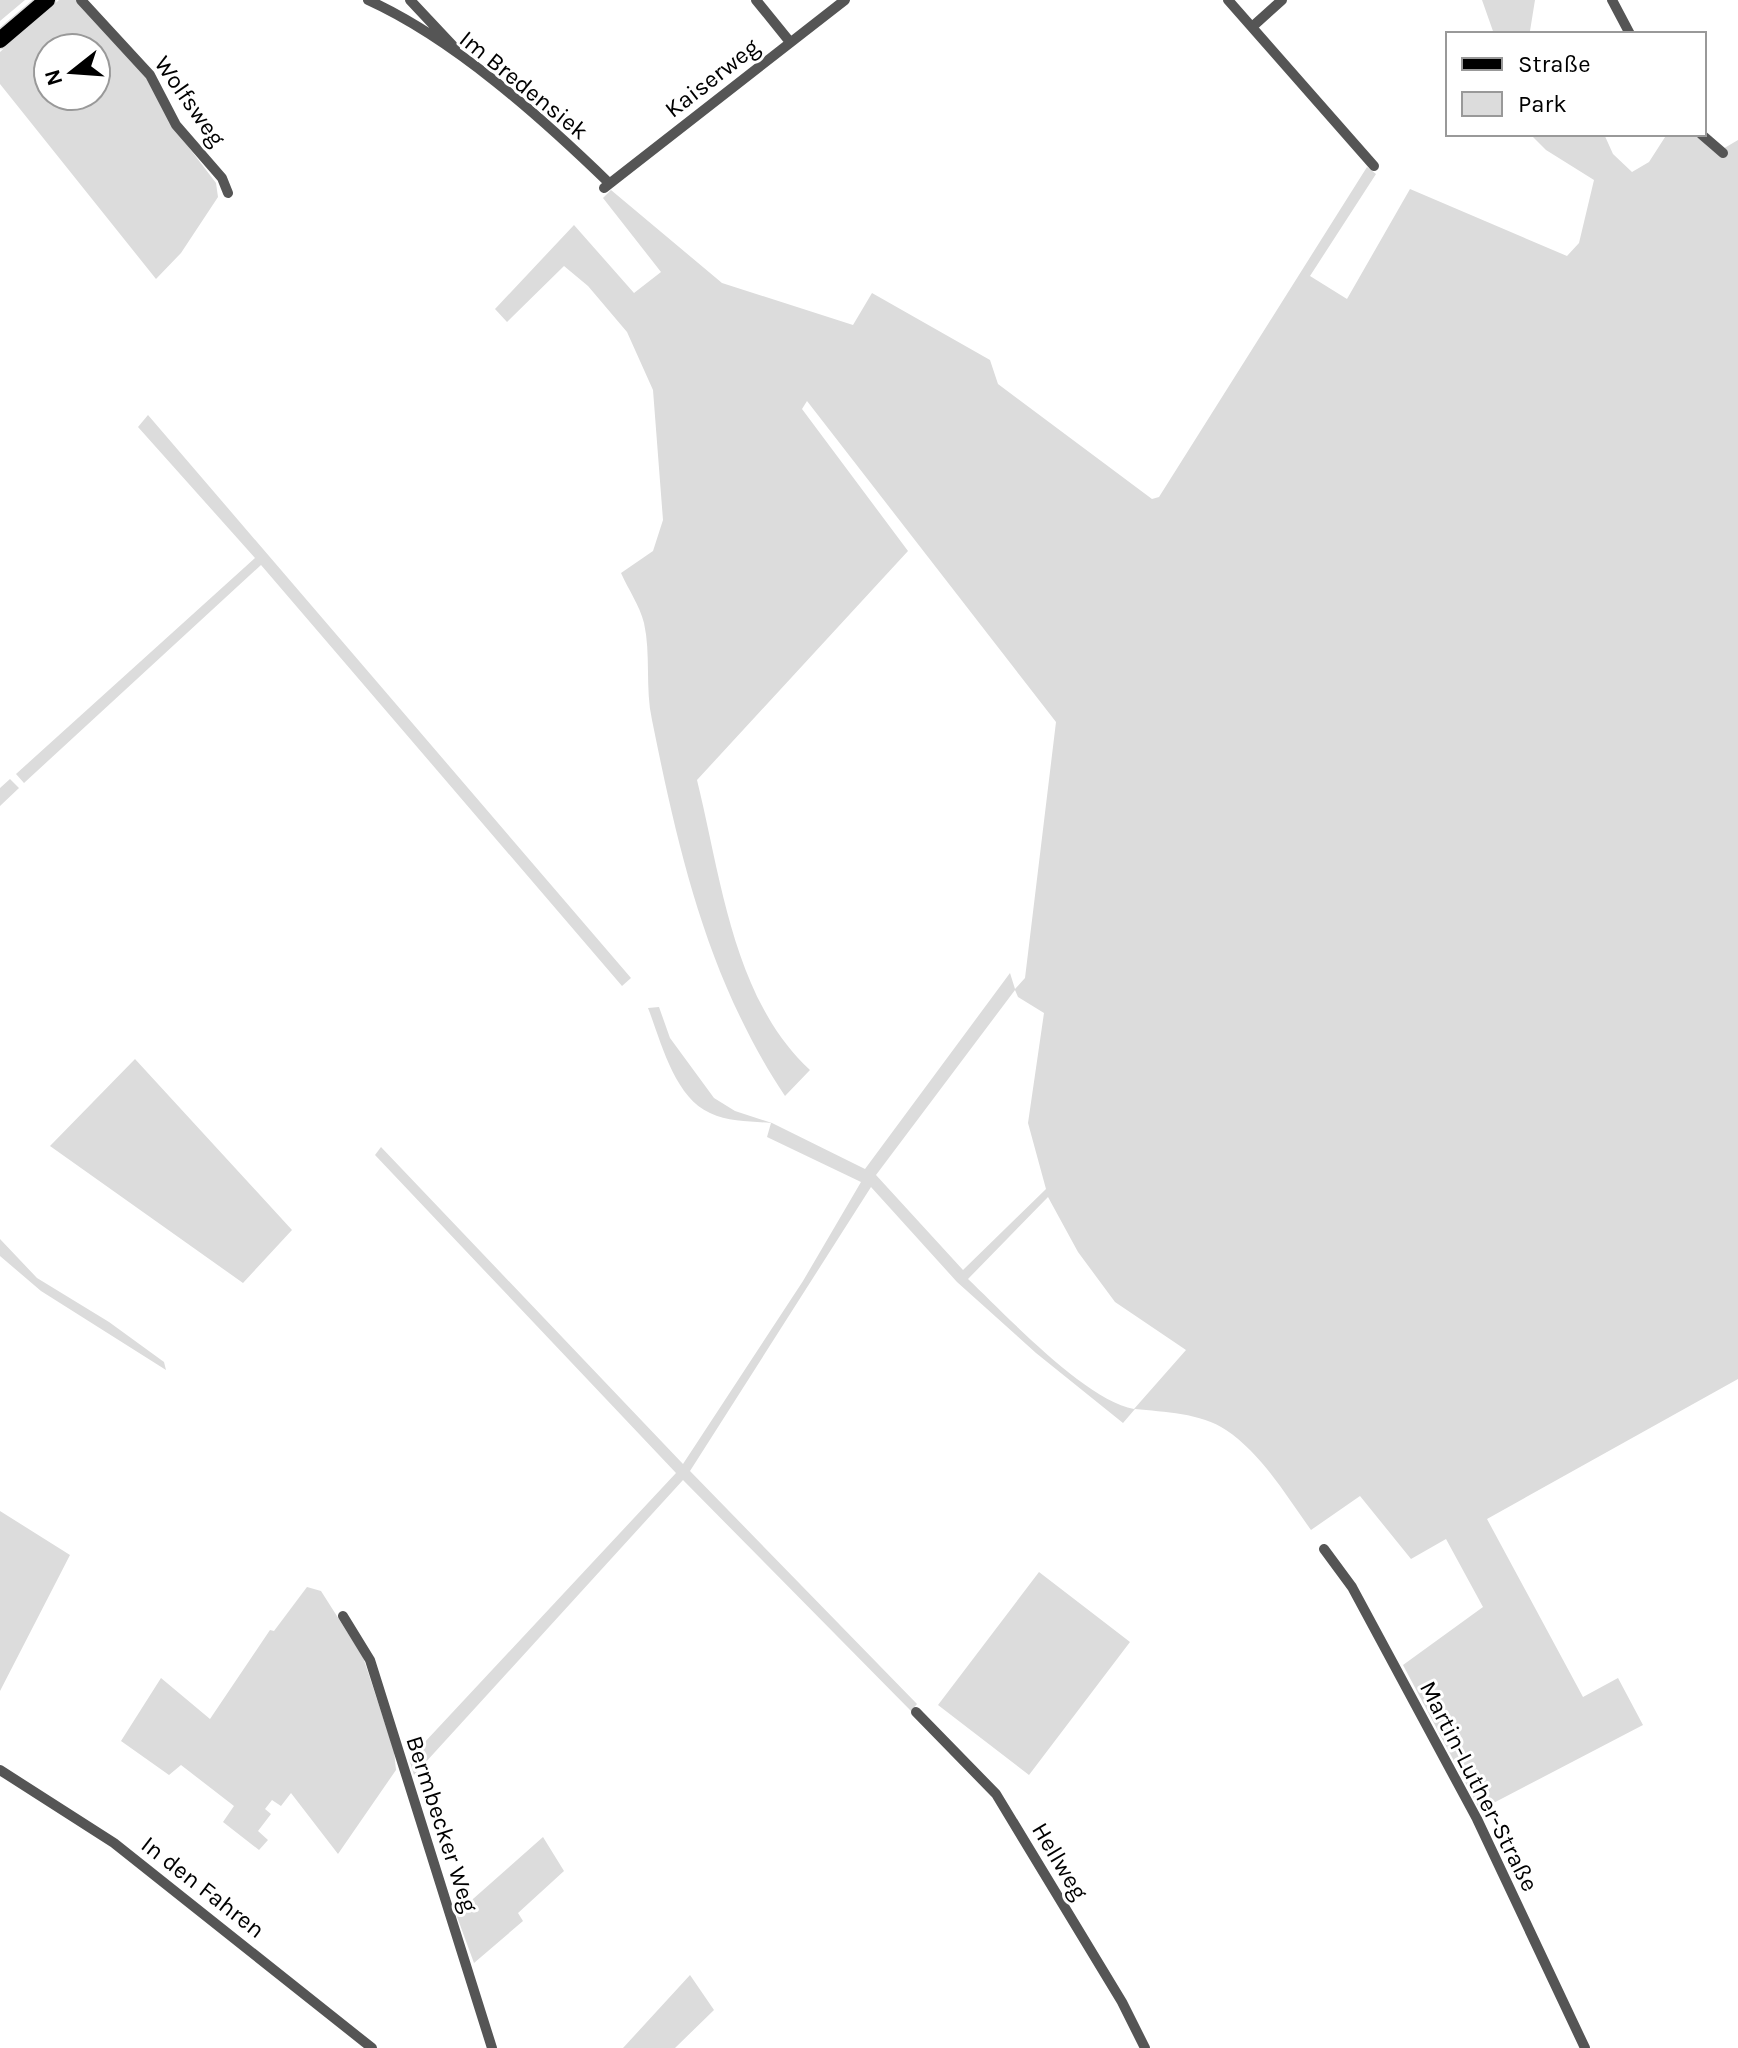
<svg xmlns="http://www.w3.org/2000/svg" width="1738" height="2048" viewBox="0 0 1738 2048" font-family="Karla,sans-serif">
  <rect width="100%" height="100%" fill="#fff"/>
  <!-- green -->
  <path fill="#dcdcdc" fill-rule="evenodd" d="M 0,0 L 25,0 L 0,21 Z
    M 59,0 L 76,0 L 148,77 L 174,128 L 216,183 L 218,197 L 181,253 L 156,279 L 0,84 L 0,52 ZM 48,48 L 96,48 L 96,96 L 48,96 Z
    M 1482,0 L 1535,0 L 1530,31 L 1535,34 L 1494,34 Z
    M 1530,134 L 1604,134 L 1613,154 L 1632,172 L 1649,162 L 1667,134 L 1694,134 L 1716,153 L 1738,140 L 1738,1379 L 1487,1519 L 1583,1697 L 1618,1678 L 1643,1725 L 1480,1810 L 1403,1665 L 1483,1607 L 1446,1539 L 1411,1559 L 1360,1496 L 1311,1530 C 1287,1497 1262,1454 1226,1430 C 1201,1413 1164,1412 1135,1409 L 1123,1423 L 1036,1353 L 957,1282 L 871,1187 L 690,1471 L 917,1704 L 911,1711 L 683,1480 L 414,1775 L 409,1759 L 676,1473 L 375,1155 L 381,1147 L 683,1464 L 803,1281 L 861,1182 L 767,1137 L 771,1123 C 751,1121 729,1122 710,1113 C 674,1097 661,1041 648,1008 L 659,1007 L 670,1038 L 714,1098 L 735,1111 L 772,1123 L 865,1169 L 1010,973 L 1015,989 L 1025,978 L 1056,722 L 807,401 L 802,409 L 908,551 L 697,780 C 721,877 733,999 810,1070 L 785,1096 C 708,980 679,854 652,720 C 645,688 651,654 644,623 C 640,606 628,589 621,573 L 653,551 L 663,520 L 653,390 L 627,332 L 588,286 L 564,266 L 507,322 L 495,309 L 574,225 L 634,293 L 661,272 L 603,198 L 611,190 L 722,283 L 853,325 L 872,293 L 990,360 L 998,384 L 1152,499 L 1159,497 L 1367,167 L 1376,174 L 1310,276 L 1347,299 L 1410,189 L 1567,256 L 1579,243 L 1594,180 L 1546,150 ZM 1015,990 L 1018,997 L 1044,1013 L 1028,1123 L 1046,1189 L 963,1270 L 876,1175 ZM 1048,1197 L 1078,1252 L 1115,1302 L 1186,1350 L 1134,1409 C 1085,1400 1006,1315 968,1279 Z
    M 148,415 L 631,978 L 622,986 L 261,565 L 24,783 L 16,774 L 255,558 L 138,427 Z
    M 10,779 L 19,788 L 0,806 L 0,788 Z
    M 135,1059 L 292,1230 L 243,1283 L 50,1146 Z
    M 0,1239 L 37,1278 L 109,1322 L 164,1362 L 166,1370 L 41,1291 L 0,1256 Z
    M 0,1511 L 70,1555 L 0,1691 Z
    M 1039,1572 L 1130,1642 L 1029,1775 L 938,1705 Z
    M 307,1587 L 321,1591 L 363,1657 L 394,1751 L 396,1770 L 338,1854 L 291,1793 L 281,1806 L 272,1800 L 265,1809 L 271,1814 L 258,1831 L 268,1840 L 259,1850 L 223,1822 L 234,1806 L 181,1765 L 169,1775 L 121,1741 L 161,1678 L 210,1719 L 270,1630 L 274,1631 Z
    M 543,1837 L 564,1871 L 518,1913 L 523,1921 L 474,1963 L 456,1914 Z
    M 690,1975 L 714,2010 L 675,2048 L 623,2048 Z"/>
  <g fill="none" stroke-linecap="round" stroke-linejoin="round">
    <defs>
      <path id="primary" d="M 0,40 L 47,0"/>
    </defs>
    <!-- primary casing -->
    <use href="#primary" stroke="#dbdbdb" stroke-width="19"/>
    <!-- street -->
    <path stroke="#555" stroke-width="10" d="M 81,0 L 150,75 L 176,125 L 222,178 L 228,193
      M 368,0 C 454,39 542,118 609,183
      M 410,0 L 455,48
      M 756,0 L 790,42
      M 1228,0 L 1374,166
      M 1612,0 L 1630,34
      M 1252,27 L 1282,0
      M 1701,134 L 1723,153
      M 604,188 L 845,0
      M 1324,1549 L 1352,1587 L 1477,1819 L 1585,2048
      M 343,1616 L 370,1660 L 492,2048
      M 916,1712 L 996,1794 L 1122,2002 L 1145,2048
      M 0,1770 L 114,1843 L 372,2048"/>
    <!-- primary -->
    <use href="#primary" stroke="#000" stroke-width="16"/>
  </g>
  <g text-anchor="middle" stroke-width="6" stroke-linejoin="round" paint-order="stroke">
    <!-- street labels -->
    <g font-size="24" fill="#000" stroke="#fff">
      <text transform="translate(712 78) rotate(-38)" y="8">Kaiserweg</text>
      <text transform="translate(524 85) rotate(39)" y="8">Im Bredensiek</text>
      <text transform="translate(190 101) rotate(55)" y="8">Wolfsweg</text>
      <text transform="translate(1479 1786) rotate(63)" y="8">Martin-Luther-Straße</text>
      <text transform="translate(442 1824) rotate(72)" y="8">Bermbecker Weg</text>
      <text transform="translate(1060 1861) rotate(59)" y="8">Hellweg</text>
      <text transform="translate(203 1887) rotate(38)" y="8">In den Fahren</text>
    </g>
  </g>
  <!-- legend -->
  <rect x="1446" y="32" width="260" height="104" fill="#ffffff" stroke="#999999" stroke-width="2"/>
  <rect x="1462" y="58" width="40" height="12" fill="#000000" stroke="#999999" stroke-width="2"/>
  <text x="1518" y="72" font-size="24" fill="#000000">Straße</text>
  <rect x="1462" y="92" width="40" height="24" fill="#dcdcdc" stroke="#999999" stroke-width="2"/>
  <text x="1518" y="112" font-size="24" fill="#000000">Park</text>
  <!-- north arrow -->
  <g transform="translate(72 72) rotate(253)"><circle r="38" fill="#ffffff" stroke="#999999" stroke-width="2"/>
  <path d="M0-6L14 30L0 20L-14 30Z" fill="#000000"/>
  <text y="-12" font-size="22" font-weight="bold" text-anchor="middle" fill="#000000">N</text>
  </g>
</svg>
